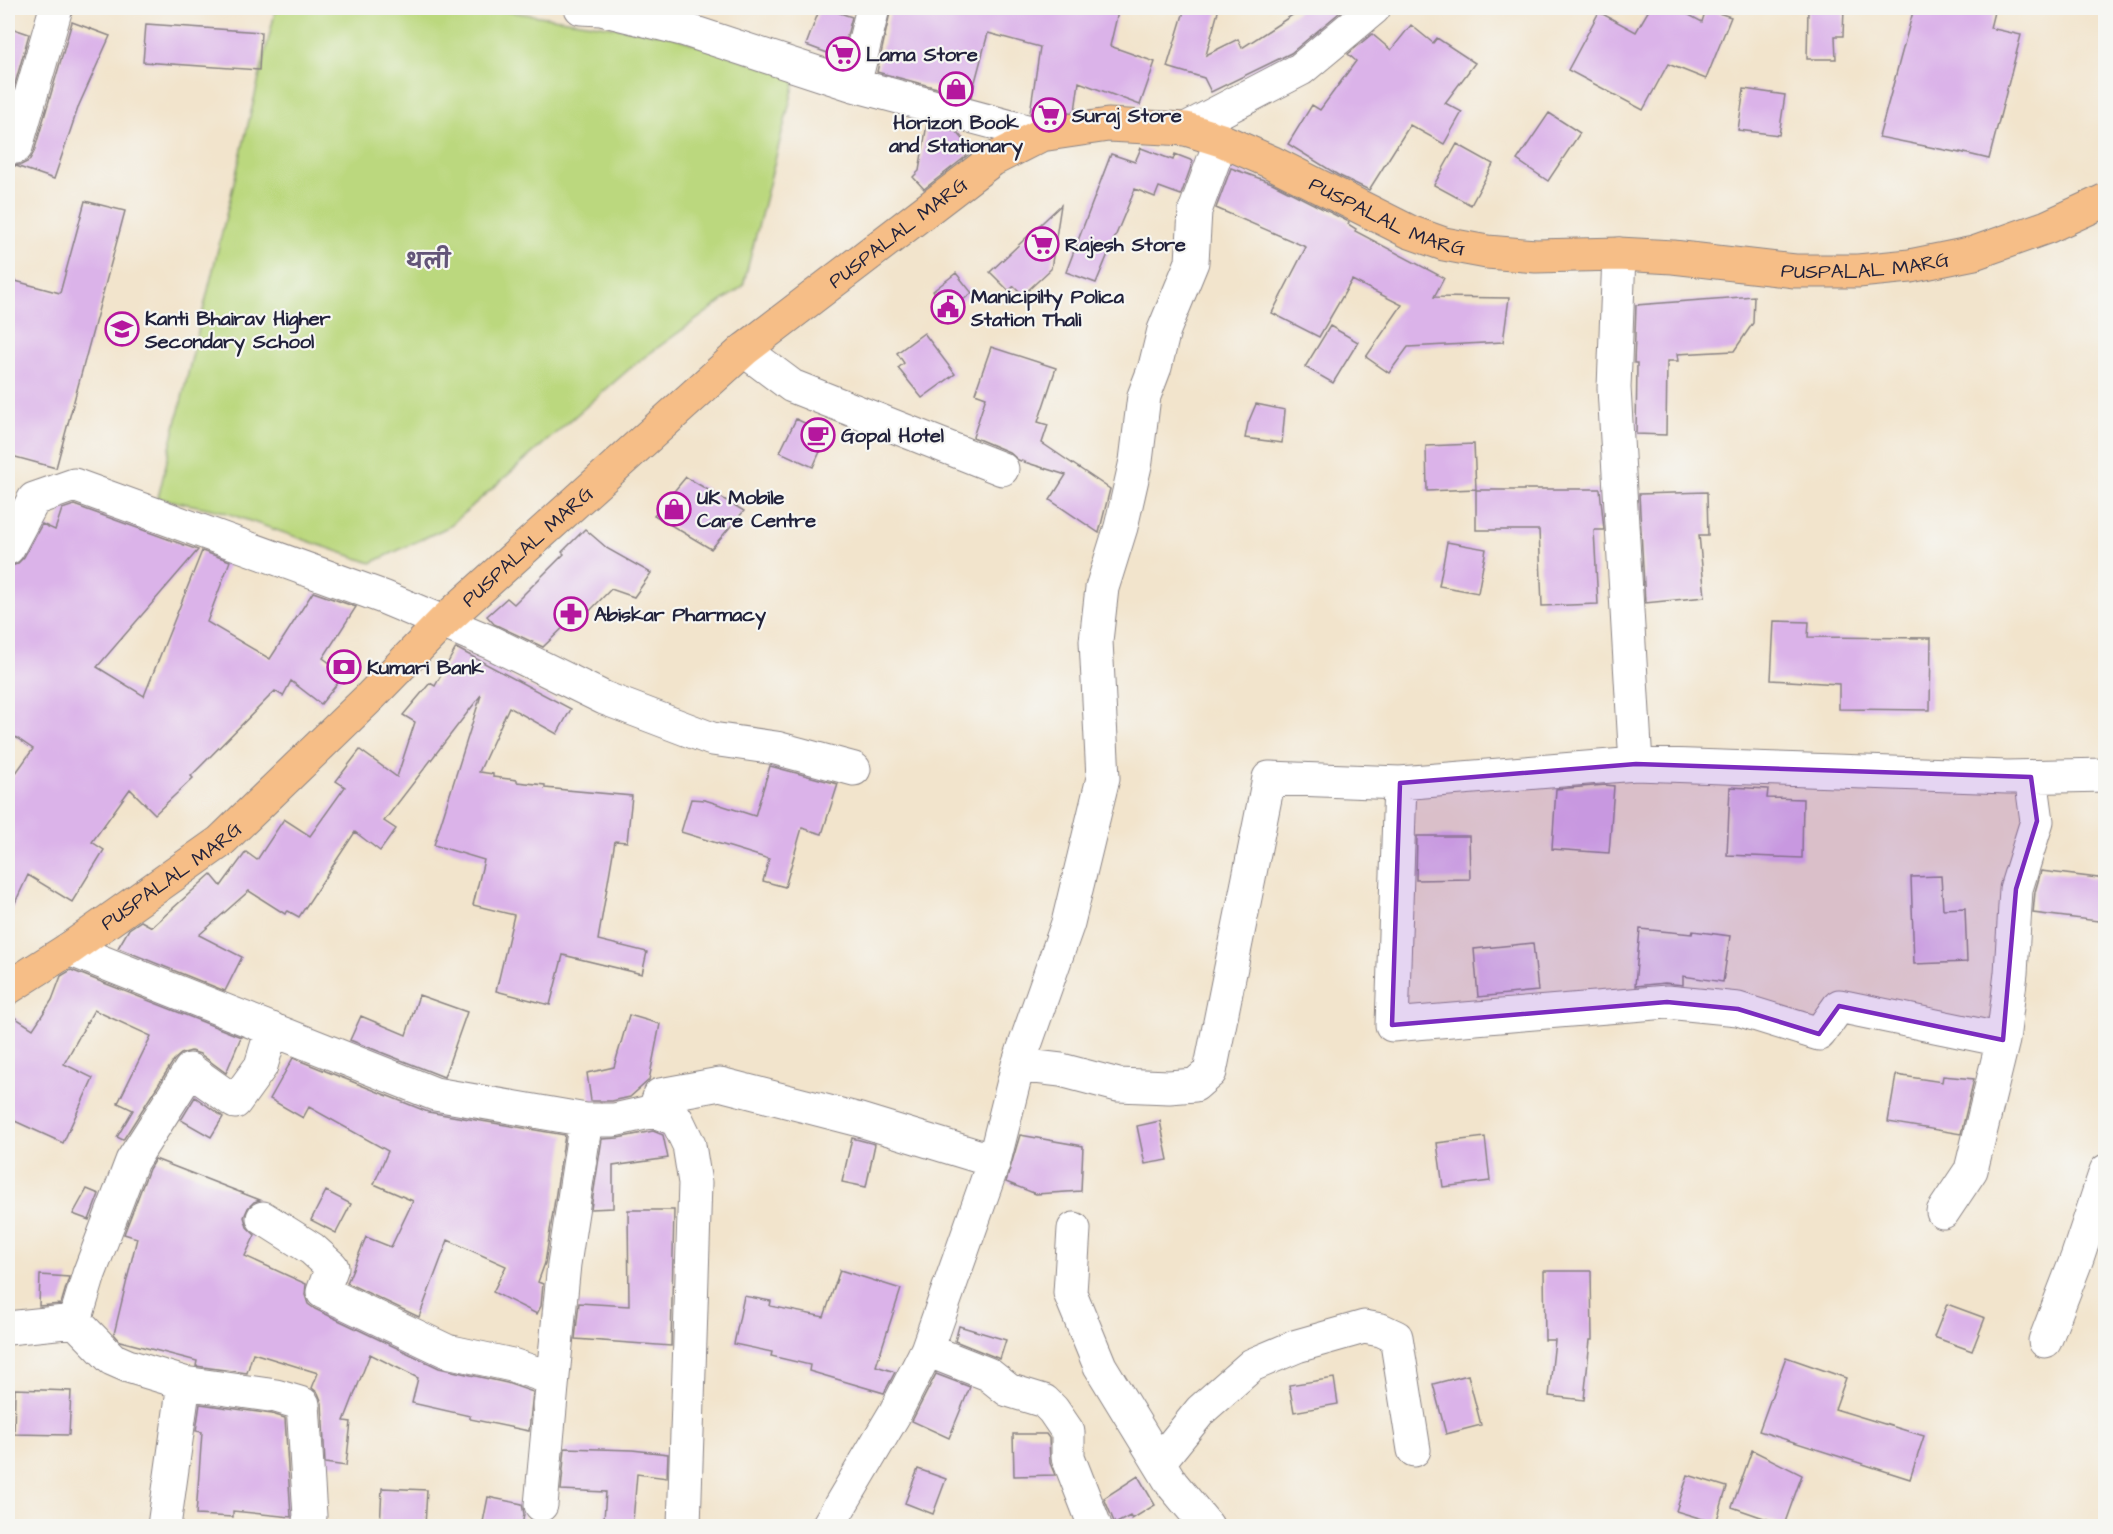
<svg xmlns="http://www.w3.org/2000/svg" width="2113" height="1534" viewBox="0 0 2113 1534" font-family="'Architects Daughter','Playpen Sans Deva',sans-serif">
  <rect width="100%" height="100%" fill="#f6f6f2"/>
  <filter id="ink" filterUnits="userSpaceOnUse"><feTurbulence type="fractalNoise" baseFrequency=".0167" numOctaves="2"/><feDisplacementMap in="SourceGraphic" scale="12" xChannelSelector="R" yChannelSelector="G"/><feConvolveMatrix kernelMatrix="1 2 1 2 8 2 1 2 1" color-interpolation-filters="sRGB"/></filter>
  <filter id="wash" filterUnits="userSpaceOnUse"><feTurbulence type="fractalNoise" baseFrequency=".008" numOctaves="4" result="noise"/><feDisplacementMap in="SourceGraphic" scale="24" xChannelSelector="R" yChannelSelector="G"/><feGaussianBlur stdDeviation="1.35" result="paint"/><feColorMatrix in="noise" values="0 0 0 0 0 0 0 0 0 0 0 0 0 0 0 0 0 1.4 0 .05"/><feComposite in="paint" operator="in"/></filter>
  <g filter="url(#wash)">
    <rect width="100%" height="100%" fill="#f2e4cc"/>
    <!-- green -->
    <path fill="#bbd87e" stroke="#6e7d5c" stroke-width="1.5" d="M 276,8 L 485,8 L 668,35 L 796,78 L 743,286 L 635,364 L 448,527 L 371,563 L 221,511 L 158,498 Z"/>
    <g id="blocks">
      <!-- building -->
      <path fill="#dbb3e9" d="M 820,8 L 825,8 L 852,17 L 841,58 L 806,45 Z
        M 891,8 L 1119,8 L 1110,46 L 1155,62 L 1140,105 L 1079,82 L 1075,111 L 1042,116 L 1030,113 L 1040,47 L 988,33 L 971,97 L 877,72 Z
        M 1185,8 L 1219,8 L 1206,55 L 1238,39 L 1242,48 L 1303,8 L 1345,8 L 1291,53 L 1211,92 L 1204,78 L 1167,67 Z
        M 1650,8 L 1676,8 L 1702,22 L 1706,9 L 1731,17 L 1706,79 L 1668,64 L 1643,110 L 1568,70 L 1599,12 L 1636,32 Z
        M 1808,8 L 1844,8 L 1843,36 L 1835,36 L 1836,59 L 1807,59 Z
        M 1914,8 L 1995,8 L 1990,28 L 2021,35 L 1989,159 L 1960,152 L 1960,153 L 1879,137 Z
        M 72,22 L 110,36 L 79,105 L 54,179 L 13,165 L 21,165 L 29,161 L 34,152 Z
        M 146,24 L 261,32 L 259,70 L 143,62 Z
        M 1411,25 L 1433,43 L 1437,38 L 1475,63 L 1445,103 L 1462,112 L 1444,144 L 1410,125 L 1369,190 L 1338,175 L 1288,144 L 1312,105 L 1320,110 L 1356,61 L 1348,54 L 1372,34 L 1391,50 Z
        M 14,29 L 29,34 L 8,109 L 8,47 Z
        M 1744,89 L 1785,95 L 1779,135 L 1738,130 Z
        M 1549,113 L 1580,133 L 1548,181 L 1517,160 Z
        M 927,124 L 957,132 L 973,151 L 924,189 L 913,177 L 919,171 Z
        M 1457,144 L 1493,164 L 1471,205 L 1434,185 Z
        M 1141,148 L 1173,160 L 1175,154 L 1193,161 L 1181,195 L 1159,187 L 1155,197 L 1135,189 L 1096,283 L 1066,272 L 1111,154 L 1135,162 Z
        M 1231,168 L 1272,183 L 1349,222 L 1348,224 L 1356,229 L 1355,231 L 1444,278 L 1434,297 L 1509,298 L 1503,342 L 1408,347 L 1389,373 L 1366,357 L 1402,305 L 1352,280 L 1319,337 L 1272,313 L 1306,247 L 1216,208 Z
        M 85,201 L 125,211 L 56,468 L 8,455 L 8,279 L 60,293 Z
        M 1061,205 L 1051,269 L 1023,295 L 1014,286 L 1009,291 L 990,272 Z
        M 956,273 L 972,293 L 949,310 L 933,291 Z
        M 1754,296 L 1753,323 L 1734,351 L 1677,354 L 1678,361 L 1667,361 L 1666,435 L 1636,434 L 1637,363 L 1634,363 L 1636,305 Z
        M 1330,326 L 1358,342 L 1333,383 L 1305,367 Z
        M 924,333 L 955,374 L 922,398 L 898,368 L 904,363 L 897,353 Z
        M 991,347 L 1056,368 L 1038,422 L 1048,425 L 1042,443 L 1110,489 L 1099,533 L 1050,500 L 1066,475 L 1018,460 L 1009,452 L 973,437 L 986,397 L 975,393 Z
        M 1256,404 L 1285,410 L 1282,443 L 1245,438 L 1248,423 Z
        M 796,419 L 828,434 L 813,467 L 780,452 Z
        M 1474,444 L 1476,489 L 1427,491 L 1426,446 Z
        M 686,477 L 744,511 L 711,549 L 654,515 Z
        M 1524,489 L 1600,489 L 1604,530 L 1594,530 L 1598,604 L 1542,606 L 1539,530 L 1476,530 L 1476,490 L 1524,490 Z
        M 1707,492 L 1708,535 L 1699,535 L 1705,597 L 1645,603 L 1639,494 Z
        M 74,505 L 198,550 L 97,667 L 144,696 L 202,551 L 230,561 L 207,622 L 270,659 L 313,592 L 356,607 L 323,658 L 345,674 L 321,704 L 291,681 L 283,696 L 275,691 L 191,776 L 193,778 L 155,814 L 130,789 L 92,842 L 104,850 L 72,902 L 28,875 L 8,918 L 8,784 L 33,749 L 8,732 L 8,567 L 17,564 L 24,557 L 42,524 L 55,530 L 62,509 Z
        M 585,529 L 608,549 L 651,573 L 634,597 L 611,589 L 578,623 L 573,618 L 543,647 L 494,624 L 487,616 L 507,598 L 514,604 L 564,554 L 562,552 Z
        M 1447,542 L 1486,549 L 1478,593 L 1439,586 Z
        M 1774,621 L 1809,622 L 1808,637 L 1931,638 L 1930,710 L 1839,709 L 1839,684 L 1771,680 Z
        M 456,648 L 571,709 L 557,734 L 509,707 L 479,772 L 493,774 L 493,777 L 517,780 L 517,782 L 545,785 L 545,788 L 632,796 L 627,842 L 615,841 L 598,940 L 647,952 L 642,974 L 563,955 L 550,1005 L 496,991 L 514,915 L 473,905 L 484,860 L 434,845 L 481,695 L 384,821 L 396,829 L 380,851 L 355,832 L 299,917 L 288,911 L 285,914 L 249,891 L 199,935 L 242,957 L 225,991 L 118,948 L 129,929 L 141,921 L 152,927 L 211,874 L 221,886 L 246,852 L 257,860 L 284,819 L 310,836 L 345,787 L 336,781 L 360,750 L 397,777 L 415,722 L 403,715 L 430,683 L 435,686 Z
        M 770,766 L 838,784 L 822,834 L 802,828 L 785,887 L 763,881 L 769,859 L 681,832 L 691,799 L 705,800 L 755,816 Z
        M 1606,785 L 1614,786 L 1609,853 L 1552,849 L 1556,789 Z
        M 1730,787 L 1768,789 L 1767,798 L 1803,799 L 1802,858 L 1727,855 Z
        M 1417,836 L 1469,836 L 1470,879 L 1416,880 Z
        M 2041,871 L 2106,879 L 2106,922 L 2033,913 L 2035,892 Z
        M 1941,876 L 1943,909 L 1965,908 L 1967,962 L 1914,964 L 1911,877 Z
        M 1640,929 L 1692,934 L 1693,931 L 1730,936 L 1723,982 L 1683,976 L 1683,985 L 1665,983 L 1635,986 Z
        M 1533,943 L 1538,991 L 1478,997 L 1474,949 Z
        M 71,970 L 241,1037 L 226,1073 L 200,1054 L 191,1051 L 181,1054 L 174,1060 L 123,1140 L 117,1137 L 133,1110 L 118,1103 L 151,1036 L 94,1010 L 64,1064 L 93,1078 L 63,1143 L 8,1118 L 8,1013 L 33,1029 L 52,1000 L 61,976 Z
        M 419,995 L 467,1012 L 444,1077 L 350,1040 L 361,1016 L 406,1035 Z
        M 629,1015 L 660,1024 L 649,1080 L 630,1097 L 612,1101 L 591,1101 L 587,1073 L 614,1067 Z
        M 293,1058 L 428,1112 L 565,1135 L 545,1263 L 538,1282 L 543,1284 L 541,1306 L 537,1314 L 493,1292 L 506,1266 L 448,1240 L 419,1317 L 347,1283 L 366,1237 L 391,1247 L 413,1201 L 374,1184 L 388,1151 L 309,1107 L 303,1118 L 270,1099 Z
        M 1896,1075 L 1942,1082 L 1943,1076 L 1974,1079 L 1961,1134 L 1888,1122 Z
        M 195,1097 L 223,1117 L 211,1137 L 181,1120 Z
        M 1160,1121 L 1168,1160 L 1145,1164 L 1137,1126 Z
        M 653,1131 L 663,1135 L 668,1158 L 613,1166 L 613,1208 L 591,1209 L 602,1139 L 618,1138 Z
        M 1020,1135 L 1083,1146 L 1081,1191 L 1036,1194 L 1006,1182 Z
        M 1485,1137 L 1490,1181 L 1443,1187 L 1437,1143 Z
        M 852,1138 L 875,1144 L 866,1187 L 842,1182 Z
        M 155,1159 L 260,1200 L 254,1202 L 248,1208 L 244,1217 L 247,1227 L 255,1235 L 245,1256 L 306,1284 L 305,1295 L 308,1304 L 315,1309 L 439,1368 L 507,1383 L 533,1392 L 529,1431 L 470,1419 L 470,1416 L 412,1403 L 418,1378 L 370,1354 L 344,1421 L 351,1422 L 346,1466 L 325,1463 L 322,1403 L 318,1393 L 312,1388 L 318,1373 L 253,1353 L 247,1373 L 196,1366 L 197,1361 L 120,1341 L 114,1334 L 137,1238 L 124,1234 L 149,1169 Z
        M 87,1189 L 99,1194 L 89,1220 L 73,1214 Z
        M 326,1191 L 351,1204 L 336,1233 L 311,1220 Z
        M 628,1210 L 674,1210 L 671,1346 L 575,1339 L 579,1303 L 629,1306 Z
        M 840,1270 L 901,1289 L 876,1366 L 895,1372 L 884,1393 L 809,1371 L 810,1365 L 771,1356 L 772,1352 L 734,1344 L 744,1296 L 771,1301 L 770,1306 L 824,1317 Z
        M 1544,1271 L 1591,1271 L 1592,1340 L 1590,1340 L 1584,1400 L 1549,1396 L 1555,1340 L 1545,1340 Z
        M 40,1275 L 69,1277 L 61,1304 L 39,1306 Z
        M 1947,1304 L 1985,1318 L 1972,1351 L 1934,1337 Z
        M 959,1326 L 1006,1340 L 1000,1359 L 955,1341 Z
        M 1786,1357 L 1846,1378 L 1835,1409 L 1924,1436 L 1910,1479 L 1759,1431 Z
        M 936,1374 L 970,1387 L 949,1438 L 912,1421 Z
        M 1468,1375 L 1481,1425 L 1446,1434 L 1433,1384 Z
        M 1334,1378 L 1338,1404 L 1294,1412 L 1289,1385 Z
        M 15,1389 L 71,1391 L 69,1435 L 14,1434 Z
        M 200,1404 L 272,1414 L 285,1418 L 291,1517 L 233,1511 L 233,1517 L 196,1515 L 202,1432 L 196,1431 Z
        M 1013,1434 L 1046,1434 L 1049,1438 L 1050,1463 L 1055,1475 L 1014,1476 Z
        M 565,1448 L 632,1450 L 668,1454 L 667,1478 L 637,1474 L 633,1521 L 604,1519 L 606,1492 L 561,1490 Z
        M 1752,1450 L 1802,1475 L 1784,1525 L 1732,1507 Z
        M 918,1469 L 946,1479 L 933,1514 L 905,1503 Z
        M 1688,1475 L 1727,1487 L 1716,1523 L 1676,1511 Z
        M 1138,1476 L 1155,1505 L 1132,1519 L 1130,1516 L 1115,1524 L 1104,1498 Z
        M 382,1488 L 427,1490 L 425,1527 L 380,1527 Z
        M 488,1497 L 522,1504 L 524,1514 L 522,1527 L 482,1527 Z"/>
    </g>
  </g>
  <g filter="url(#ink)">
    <use href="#blocks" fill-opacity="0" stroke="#8a8384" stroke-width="1.5"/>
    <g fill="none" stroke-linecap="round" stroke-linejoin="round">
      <defs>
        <path id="minor" d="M 581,8 L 601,9 L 686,30 L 854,85 L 1041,135
          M 854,85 L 873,8
          M 1186,129 L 1301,69 L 1374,8
          M 16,147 L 56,8
          M 1619,254 L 1614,388 L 1636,764
          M 744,350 L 792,386 L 1002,469
          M 8,548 L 34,499 L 74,485 L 383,597 L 490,642 L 604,698 L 712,739 L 776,748 L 854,769
          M 1400,783 L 1392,1025 L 1667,1002 L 1738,1009 L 1819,1034 L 1839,1006 L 2003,1040 L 2011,973 L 2016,889 L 2037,821 L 2031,777
          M 69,949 L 435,1094 L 586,1120 L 614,1120 L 654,1111 L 660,1095 L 720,1084 L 860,1120 L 994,1161
          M 272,1029 L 261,1066 L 235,1102 L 190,1070 L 132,1161 L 89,1274 L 75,1321 L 112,1359 L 128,1366 L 184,1383 L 276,1396 L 303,1404 L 310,1516 L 308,1526
          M 1018,1065 L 1061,1070 L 1118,1085 L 1169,1087 L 1195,1085 L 1210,1072 L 1269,778 L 1400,783 L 1636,764 L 2007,777 L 2106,775
          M 654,1111 L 677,1120 L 689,1145 L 695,1183 L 684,1526
          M 1943,1212 L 1971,1170 L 2003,1040
          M 263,1218 L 312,1249 L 332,1267 L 323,1292 L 447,1351 L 512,1365 L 542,1375 L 553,1376 L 564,1264 L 586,1120
          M 1074,1229 L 1070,1293 L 1100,1366 L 1172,1484 L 1207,1526
          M 8,1328 L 75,1321
          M 2045,1341 L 2077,1258 L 2106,1171
          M 927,1350 L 988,1374 L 1008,1390 L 1044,1401 L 1053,1410 L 1068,1432 L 1068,1457 L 1095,1526
          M 1159,1462 L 1201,1410 L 1252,1365 L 1297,1346 L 1364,1327 L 1381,1330 L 1396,1337 L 1414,1450
          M 541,1505 L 553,1376
          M 164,1526 L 184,1383
          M 828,1526 L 895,1413 L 927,1350 L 994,1161 L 1018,1065 L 1068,923 L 1103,778 L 1096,641 L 1102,588 L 1121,527 L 1136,461 L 1144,396 L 1155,367 L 1164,330 L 1192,262 L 1195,211 L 1221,140"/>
        <g id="major">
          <path id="s1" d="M 8,988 L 69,949 L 220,842 L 368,699 L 443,622 L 744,350 L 992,160 L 1041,135 L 1108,125 L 1186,129 L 1221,140 L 1271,162 L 1410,232 L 1444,244 L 1487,252 L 1536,256 L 1619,254 L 1673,257 L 1795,271 L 1858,271 L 1910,266 L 1974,253 L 2047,227 L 2106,200"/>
        </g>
      </defs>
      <!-- minor casing -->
      <use href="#minor" stroke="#8a8384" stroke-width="35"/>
      <!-- major casing -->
      <use href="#major" stroke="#8a8384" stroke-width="35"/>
      <!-- minor -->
      <use href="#minor" stroke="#fff" stroke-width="33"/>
      <!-- major -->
      <use href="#major" stroke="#f6be87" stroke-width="33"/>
    </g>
  </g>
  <!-- marked area -->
  <path fill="#7b2cbf" fill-opacity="0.2" stroke="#7b2cbf" stroke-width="4.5" stroke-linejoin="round" d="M 1636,764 L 2031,777 L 2037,821 L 2016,889 L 2003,1040 L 1839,1006 L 1819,1034 L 1738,1009 L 1667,1002 L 1392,1025 L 1400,783 Z"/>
  <!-- icons -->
  <defs>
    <symbol id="supermarket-ring" viewBox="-11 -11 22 22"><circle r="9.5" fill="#f6f6f2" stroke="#b5179e" stroke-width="1.5"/><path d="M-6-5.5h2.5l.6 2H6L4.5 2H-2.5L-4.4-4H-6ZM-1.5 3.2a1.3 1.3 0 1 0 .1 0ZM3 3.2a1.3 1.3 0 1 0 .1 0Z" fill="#b5179e"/></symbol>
    <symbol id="shop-ring" viewBox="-11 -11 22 22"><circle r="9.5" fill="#f6f6f2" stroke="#b5179e" stroke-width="1.5"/><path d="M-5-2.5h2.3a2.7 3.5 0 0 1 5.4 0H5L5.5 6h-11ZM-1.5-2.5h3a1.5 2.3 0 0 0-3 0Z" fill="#b5179e"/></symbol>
    <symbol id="civic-ring" viewBox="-11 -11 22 22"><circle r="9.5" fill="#f6f6f2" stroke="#b5179e" stroke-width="1.5"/><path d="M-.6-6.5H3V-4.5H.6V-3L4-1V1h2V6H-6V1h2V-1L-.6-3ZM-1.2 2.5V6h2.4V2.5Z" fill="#b5179e"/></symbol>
    <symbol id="school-ring" viewBox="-11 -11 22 22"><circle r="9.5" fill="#f6f6f2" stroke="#b5179e" stroke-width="1.5"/><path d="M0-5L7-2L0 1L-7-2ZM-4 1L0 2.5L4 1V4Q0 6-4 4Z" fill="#b5179e"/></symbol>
    <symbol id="cafe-ring" viewBox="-11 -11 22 22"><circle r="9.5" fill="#f6f6f2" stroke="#b5179e" stroke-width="1.5"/><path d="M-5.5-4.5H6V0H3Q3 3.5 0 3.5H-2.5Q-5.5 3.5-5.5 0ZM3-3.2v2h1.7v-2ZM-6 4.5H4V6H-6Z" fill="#b5179e"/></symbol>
    <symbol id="pharmacy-ring" viewBox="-11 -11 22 22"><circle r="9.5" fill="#f6f6f2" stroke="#b5179e" stroke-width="1.5"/><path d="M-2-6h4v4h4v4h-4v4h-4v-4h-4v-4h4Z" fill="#b5179e"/></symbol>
    <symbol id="bank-ring" viewBox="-11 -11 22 22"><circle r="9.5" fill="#f6f6f2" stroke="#b5179e" stroke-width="1.5"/><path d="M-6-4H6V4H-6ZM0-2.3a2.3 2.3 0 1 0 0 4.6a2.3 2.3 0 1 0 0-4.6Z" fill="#b5179e"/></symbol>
  </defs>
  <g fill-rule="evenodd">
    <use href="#supermarket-ring" x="824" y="35" width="38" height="38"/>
    <use href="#shop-ring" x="937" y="70" width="38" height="38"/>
    <use href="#supermarket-ring" x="1030" y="96" width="38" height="38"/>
    <use href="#supermarket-ring" x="1023" y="225" width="38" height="38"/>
    <use href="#civic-ring" x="929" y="288" width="38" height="38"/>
    <use href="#school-ring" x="103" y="310" width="38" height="38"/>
    <use href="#cafe-ring" x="799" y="416" width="38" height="38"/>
    <use href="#shop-ring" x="655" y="490" width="38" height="38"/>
    <use href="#pharmacy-ring" x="552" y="595" width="38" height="38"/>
    <use href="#bank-ring" x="325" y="648" width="38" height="38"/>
  </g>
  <g text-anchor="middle" stroke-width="4.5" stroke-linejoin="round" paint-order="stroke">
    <!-- poi labels -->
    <g font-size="20" font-weight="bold" fill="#22223b" stroke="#f6f6f2" text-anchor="start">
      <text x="866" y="61">Lama Store</text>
      <text x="1072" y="122">Suraj Store</text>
      <text x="956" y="129" text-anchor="middle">Horizon Book<tspan x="956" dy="23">and Stationary</tspan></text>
      <text x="1065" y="251">Rajesh Store</text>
      <text x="971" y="303">Manicipilty Polica<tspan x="971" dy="23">Station Thali</tspan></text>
      <text x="145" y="325">Kanti Bhairav Higher<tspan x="145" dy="23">Secondary School</tspan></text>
      <text x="841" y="442">Gopal Hotel</text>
      <text x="697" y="504">UK Mobile<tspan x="697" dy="23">Care Centre</tspan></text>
      <text x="594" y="621">Abiskar Pharmacy</text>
      <text x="367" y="674">Kumari Bank</text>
    </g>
    <!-- street labels -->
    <g font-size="20" fill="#22223b" stroke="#f6f6f2">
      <text dy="7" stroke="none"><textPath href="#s1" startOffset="1710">PUSPALAL MARG</textPath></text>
      <text dy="7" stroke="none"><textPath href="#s1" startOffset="1170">PUSPALAL MARG</textPath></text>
      <text dy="7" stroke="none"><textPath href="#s1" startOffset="2196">PUSPALAL MARG</textPath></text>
      <text dy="7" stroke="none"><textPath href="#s1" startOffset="684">PUSPALAL MARG</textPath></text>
      <text dy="7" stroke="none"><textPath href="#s1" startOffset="198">PUSPALAL MARG</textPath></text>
    </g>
    <!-- neighbourhood labels -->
    <g font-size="21" font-weight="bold" fill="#635578" stroke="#f6f6f2">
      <text x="428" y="268">थली</text>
    </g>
  </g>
  <!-- margin -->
  <rect width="2113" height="1534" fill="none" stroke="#f6f6f2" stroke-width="30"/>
</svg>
